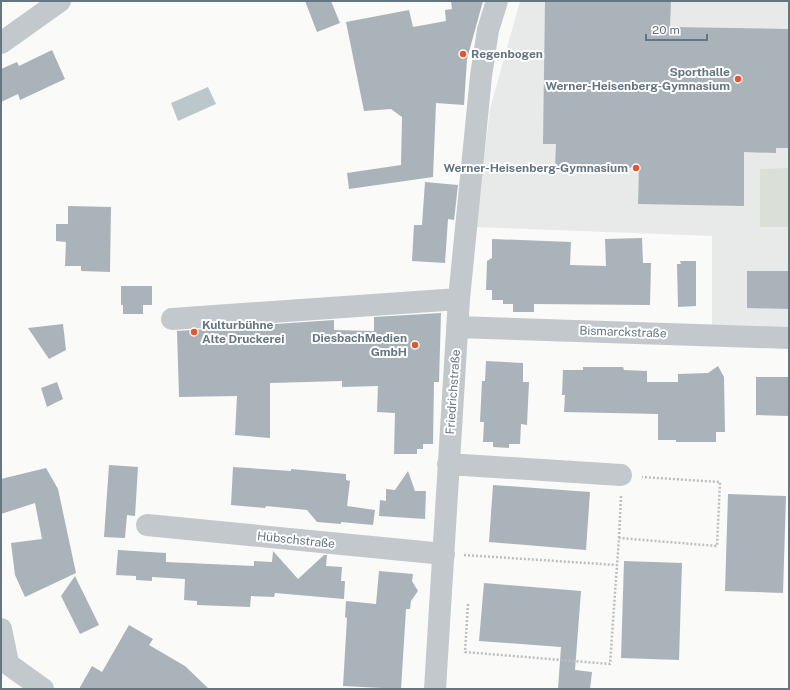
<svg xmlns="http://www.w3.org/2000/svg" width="790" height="690" viewBox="0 0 790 690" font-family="'Public Sans',sans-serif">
  <rect width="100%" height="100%" fill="#fafaf8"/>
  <!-- built -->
  <path fill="#e8e9e9" d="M 520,1 L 789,1 L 789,333 L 712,330 L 712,236 L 475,227 L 490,109 Z"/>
  <!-- green -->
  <path fill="#dadfd7" d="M 789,168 L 789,227 L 760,227 L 760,169 Z"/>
  <!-- water -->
  <path fill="#bbc7cb" d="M 208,87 L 216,104 L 178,121 L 171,103 Z"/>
  <!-- building -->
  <path fill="#aab3b9" d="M 305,1 L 331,1 L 340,23 L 317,32 Z
    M 451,1 L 483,1 L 467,59 L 464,105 L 436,103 L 433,177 L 349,189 L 347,173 L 401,165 L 402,117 L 391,109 L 364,111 L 346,22 L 409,10 L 413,27 L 446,21 L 445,10 L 452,9 Z
    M 545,1 L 671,1 L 670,27 L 789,29 L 789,148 L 776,148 L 776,153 L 744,152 L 744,206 L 638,204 L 639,168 L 555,166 L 556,144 L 543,144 Z
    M 52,50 L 65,79 L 20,100 L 18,94 L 1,102 L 1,69 L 17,62 L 19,66 Z
    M 425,182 L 458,185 L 454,220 L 448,219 L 445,263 L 412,261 L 414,225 L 422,225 Z
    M 68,206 L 111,207 L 110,272 L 81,271 L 81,266 L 65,266 L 66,242 L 56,241 L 56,224 L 68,224 Z
    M 642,238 L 643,263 L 651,263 L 650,305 L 534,304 L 534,312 L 513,312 L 513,304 L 503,304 L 503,300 L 492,300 L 492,290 L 486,290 L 487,261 L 492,258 L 492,239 L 571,242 L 570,265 L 606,266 L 605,239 Z
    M 680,261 L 696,261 L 696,306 L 678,307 L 677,264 L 681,264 Z
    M 747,271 L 789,271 L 789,309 L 747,308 Z
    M 121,286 L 152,286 L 152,305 L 143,305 L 143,314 L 123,314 L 123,305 L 121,305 Z
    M 441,313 L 439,382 L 434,382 L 433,444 L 423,444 L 423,449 L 417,449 L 417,454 L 394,454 L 395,413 L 377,412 L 378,386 L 342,387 L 342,381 L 270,383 L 270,438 L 235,435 L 237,396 L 179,397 L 177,331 L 334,320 L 334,330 L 374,331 L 374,317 Z
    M 63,324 L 66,350 L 49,359 L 28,328 Z
    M 486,361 L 523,363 L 523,382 L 529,382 L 527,425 L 521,424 L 520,444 L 509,444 L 509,448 L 493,447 L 493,442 L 483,442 L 484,422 L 480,422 L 482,381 L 485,381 Z
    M 718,366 L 724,377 L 725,432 L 716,432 L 716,442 L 676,442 L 676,440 L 658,440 L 658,414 L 564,412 L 565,395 L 562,395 L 563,370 L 583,370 L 583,367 L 623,367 L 624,370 L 647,371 L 647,382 L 678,382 L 678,374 L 708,373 Z
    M 756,377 L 789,377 L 789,416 L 756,415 Z
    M 57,382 L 63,399 L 47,407 L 41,388 Z
    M 109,465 L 138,467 L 135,516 L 127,515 L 125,538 L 104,537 Z
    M 233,467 L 291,471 L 291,469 L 346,474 L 346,480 L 350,481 L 347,506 L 375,510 L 373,525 L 341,522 L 341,524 L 317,522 L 307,510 L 266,506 L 265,508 L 231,505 Z
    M 46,468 L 58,489 L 76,573 L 25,597 L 15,575 L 11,543 L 42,539 L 35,503 L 1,514 L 1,479 Z
    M 408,471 L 415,491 L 426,491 L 425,519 L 379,516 L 380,500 L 386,501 L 386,489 L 395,490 Z
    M 493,485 L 590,492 L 586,550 L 489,542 Z
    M 728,494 L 786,496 L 783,593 L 725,591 Z
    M 118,550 L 166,553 L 166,562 L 254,566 L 254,561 L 272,562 L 273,551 L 298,579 L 324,555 L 327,555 L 326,566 L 342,567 L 341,581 L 345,581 L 344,599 L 275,593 L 274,597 L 251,596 L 250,607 L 197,605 L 197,601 L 184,600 L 185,579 L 152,577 L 152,581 L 136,580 L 136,576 L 116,575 Z
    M 624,561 L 682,563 L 679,660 L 621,658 Z
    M 379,571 L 413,574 L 412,581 L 418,591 L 411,601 L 410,609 L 406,609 L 401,689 L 343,686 L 347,618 L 345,617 L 346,601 L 376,604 Z
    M 75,576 L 99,625 L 80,634 L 61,596 Z
    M 484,583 L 581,591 L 575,670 L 592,672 L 590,689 L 558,689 L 561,647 L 479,641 Z
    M 129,625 L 153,639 L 149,645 L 185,666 L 209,689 L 79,689 L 92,666 L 102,672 Z"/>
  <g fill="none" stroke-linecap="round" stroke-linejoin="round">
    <!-- path -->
    <path stroke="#bbbfc2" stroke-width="2.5" stroke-dasharray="2 2" stroke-linecap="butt" d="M 619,538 L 621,496
      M 464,555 L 617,565 L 619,538 L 717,546 L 720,482 L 642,477
      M 468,604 L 465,652 L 610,664 L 617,565"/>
    <!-- minor -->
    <path stroke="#c3c8cc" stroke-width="22" d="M 1,43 L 60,1
      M 172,319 L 459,299
      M 457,327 L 789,338
      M 448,464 L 621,475
      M 147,525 L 444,554
      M 1,629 L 8,663
      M 1,659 L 43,689
      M 435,689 L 459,299 L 481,76 L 488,30 L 497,1"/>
  </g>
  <!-- markers -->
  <g fill="#e4572e" stroke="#fff" stroke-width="1.5">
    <circle cx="463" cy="54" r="4"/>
    <circle cx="738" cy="79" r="4"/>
    <circle cx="636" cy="168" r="4"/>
    <circle cx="194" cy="332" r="4"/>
    <circle cx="415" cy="345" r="4"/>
  </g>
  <g text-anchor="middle" stroke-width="4" stroke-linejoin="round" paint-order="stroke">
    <!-- poi labels -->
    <g font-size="12" font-weight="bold" fill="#657683" stroke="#fff" text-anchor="end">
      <text x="471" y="58" text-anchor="start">Regenbogen</text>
      <text x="730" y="76">Sporthalle<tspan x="730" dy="14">Werner-Heisenberg-Gymnasium</tspan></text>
      <text x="628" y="172">Werner-Heisenberg-Gymnasium</text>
      <text x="202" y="329" text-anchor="start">Kulturbühne<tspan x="202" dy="14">Alte Druckerei</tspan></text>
      <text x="407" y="342">DiesbachMedien<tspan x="407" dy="14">GmbH</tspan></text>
    </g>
    <!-- street labels -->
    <g font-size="12" fill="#657683" stroke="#fff">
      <text transform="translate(623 332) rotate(2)" y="4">Bismarckstraße</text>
      <text transform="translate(453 392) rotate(-86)" y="4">Friedrichstraße</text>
      <text transform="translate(296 540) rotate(6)" y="4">Hübschstraße</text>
    </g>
  </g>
  <!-- border -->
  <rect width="790" height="690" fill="none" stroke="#657683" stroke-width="4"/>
  <!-- scale -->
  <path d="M646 34v6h61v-6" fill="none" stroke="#657683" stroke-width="2"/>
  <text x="652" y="34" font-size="12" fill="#657683" stroke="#ffffff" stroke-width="3" paint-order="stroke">20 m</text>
</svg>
